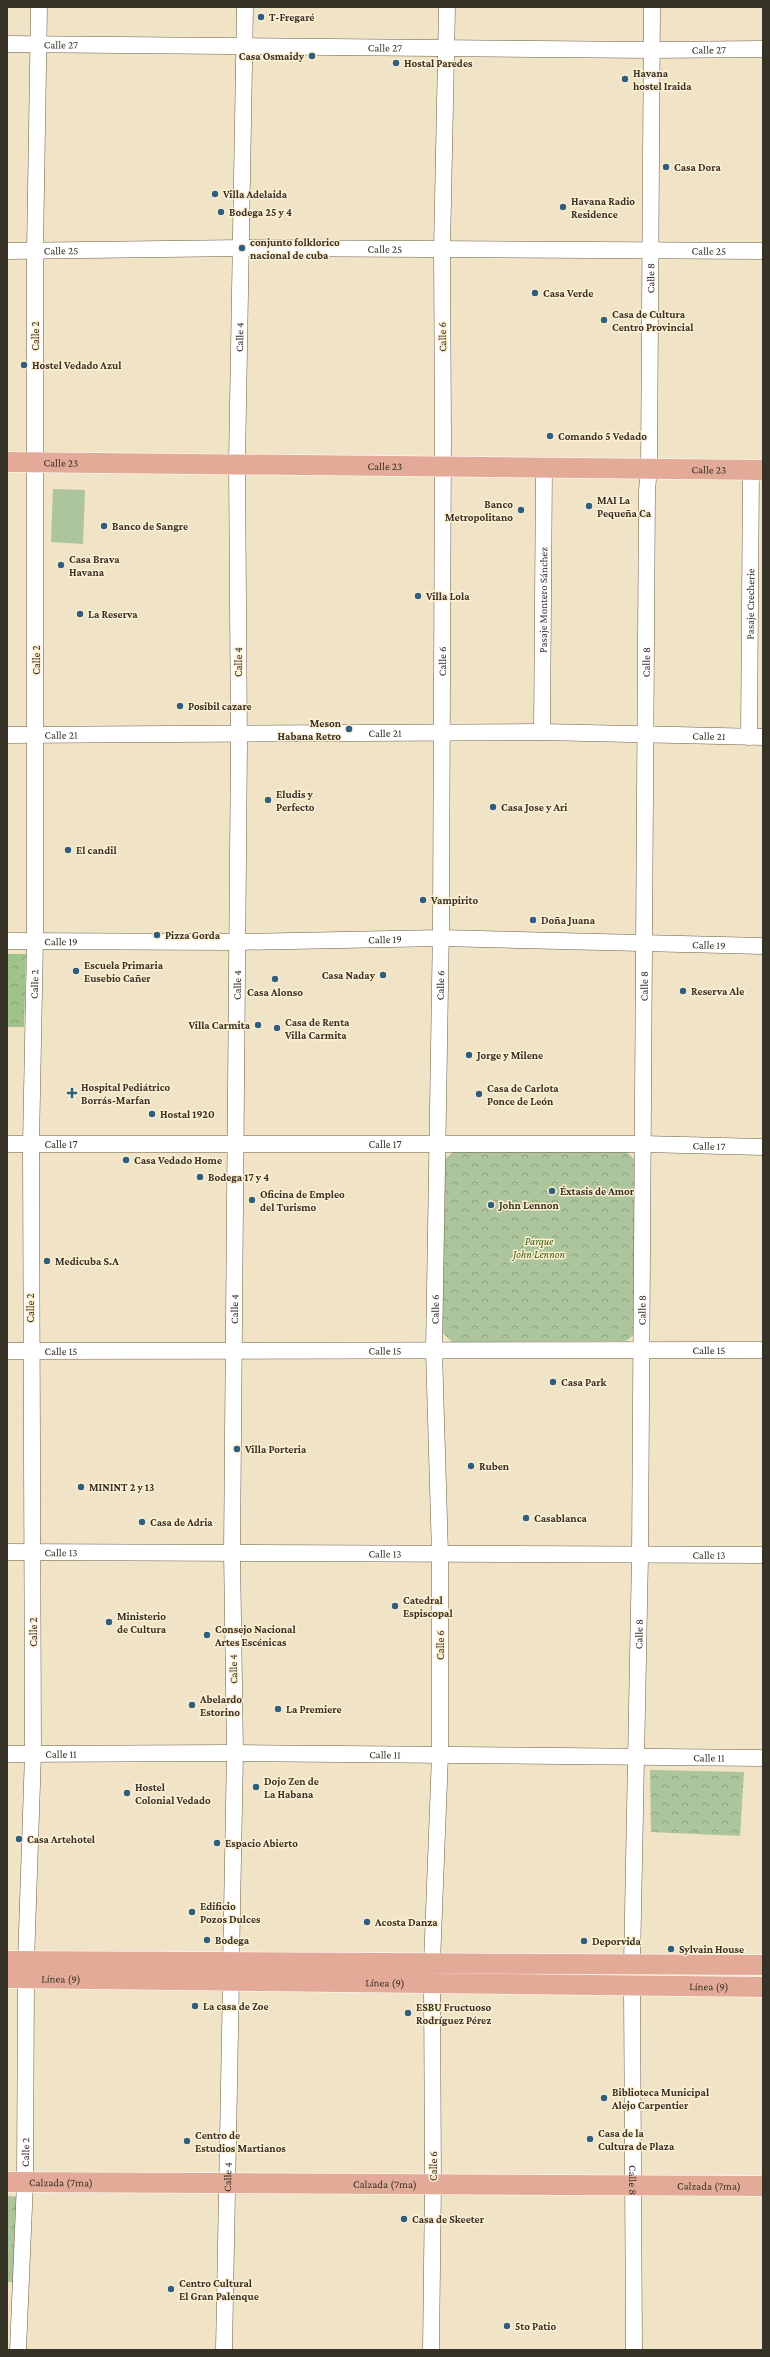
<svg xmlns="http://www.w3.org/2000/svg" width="770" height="2357" viewBox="0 0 770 2357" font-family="'Crimson Pro',serif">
  <defs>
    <pattern id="forest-crowns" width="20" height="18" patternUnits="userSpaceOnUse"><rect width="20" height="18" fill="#a0c28b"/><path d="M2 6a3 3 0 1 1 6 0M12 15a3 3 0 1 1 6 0" fill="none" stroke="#839e71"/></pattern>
    <pattern id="park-crowns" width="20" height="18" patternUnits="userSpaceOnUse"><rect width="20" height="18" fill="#acc59c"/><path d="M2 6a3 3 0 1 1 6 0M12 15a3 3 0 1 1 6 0" fill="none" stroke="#8da17f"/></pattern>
  </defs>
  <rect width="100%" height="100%" fill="#f1e3c6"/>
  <!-- forest -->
  <path fill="url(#forest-crowns)" d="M 7,954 L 26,954 L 24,1027 L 7,1027 Z"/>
  <!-- park -->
  <path fill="url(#park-crowns)" d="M 453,1152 L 627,1152 L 639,1164 L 636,1333 L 626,1341 L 452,1342 L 440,1330 L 442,1162 Z
    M 650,1770 L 744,1772 L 740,1836 L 651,1832 Z
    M 7,2196 L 19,2197 L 16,2282 L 7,2282 Z"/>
  <!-- pitch -->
  <path fill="#acc59c" d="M 53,489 L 85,490 L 83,544 L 51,542 Z"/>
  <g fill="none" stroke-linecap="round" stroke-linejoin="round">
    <defs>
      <g id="minor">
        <path id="s1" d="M 7,44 L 652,50 L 763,49"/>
        <path id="s2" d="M 7,251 L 242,248 L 763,251"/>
        <path id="s3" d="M 542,732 L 544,467"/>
        <path id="s4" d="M 7,735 L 542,732 L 763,737"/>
        <path id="s5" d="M 749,737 L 751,470"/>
        <path id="s6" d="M 7,941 L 236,942 L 441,938 L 763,946"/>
        <path id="s7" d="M 7,1144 L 643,1144 L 763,1147"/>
        <path id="s8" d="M 7,1351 L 763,1350"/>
        <path id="s9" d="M 7,1552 L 763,1555"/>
        <path id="s10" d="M 7,1754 L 235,1753 L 763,1758"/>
        <path id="s11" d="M 26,1962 L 33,1754 L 31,1144 L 35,941 L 35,251 L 39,7"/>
        <path id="s12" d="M 432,1963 L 440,1755 L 440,1554 L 434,1351 L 441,926 L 443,434 L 442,249 L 447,7"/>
        <path id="s13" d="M 231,1964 L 235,1753 L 232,1553 L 239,742 L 237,463 L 245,7"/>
        <path id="s14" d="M 632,1964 L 640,1556 L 647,490 L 649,469 L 652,7"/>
        <path id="s15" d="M 632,1986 L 634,2350"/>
        <path id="s16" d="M 18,2350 L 25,2182 L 26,1979"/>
        <path id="s17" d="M 224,2350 L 231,1980"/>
        <path d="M 431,2350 L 433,2184 L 432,1982"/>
      </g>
      <g id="major">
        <path id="s18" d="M 7,462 L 763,470"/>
        <path d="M 7,1961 L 763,1965"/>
        <path id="s19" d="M 7,1978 L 763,1987"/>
        <path id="s20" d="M 7,2182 L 763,2186"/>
      </g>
    </defs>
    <!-- minor casing -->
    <use href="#minor" stroke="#6b5f45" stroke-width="17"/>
    <!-- major casing -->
    <use href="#major" stroke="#fff" stroke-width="21"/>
    <!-- minor -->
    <use href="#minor" stroke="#fff" stroke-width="16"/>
    <!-- major -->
    <use href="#major" stroke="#e3aa97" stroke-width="20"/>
  </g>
  <!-- markers -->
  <g fill="#305f7e" stroke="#fef0d3" stroke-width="1.5">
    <circle cx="261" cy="17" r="4"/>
    <circle cx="312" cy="56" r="4"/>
    <circle cx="396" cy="63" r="4"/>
    <circle cx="625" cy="79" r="4"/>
    <circle cx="666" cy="167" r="4"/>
    <circle cx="215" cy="194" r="4"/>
    <circle cx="563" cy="207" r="4"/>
    <circle cx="221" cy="212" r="4"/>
    <circle cx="242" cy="248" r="4"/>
    <circle cx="535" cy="293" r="4"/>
    <circle cx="604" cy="320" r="4"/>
    <circle cx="24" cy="365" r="4"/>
    <circle cx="550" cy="436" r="4"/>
    <circle cx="589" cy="506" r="4"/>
    <circle cx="521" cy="510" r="4"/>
    <circle cx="104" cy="526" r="4"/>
    <circle cx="61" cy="565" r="4"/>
    <circle cx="418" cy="596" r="4"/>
    <circle cx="80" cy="614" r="4"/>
    <circle cx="180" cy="706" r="4"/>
    <circle cx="349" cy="729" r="4"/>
    <circle cx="268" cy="800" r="4"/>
    <circle cx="493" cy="807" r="4"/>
    <circle cx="68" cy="850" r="4"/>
    <circle cx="423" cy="900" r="4"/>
    <circle cx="533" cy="920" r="4"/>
    <circle cx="157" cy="935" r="4"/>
    <circle cx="76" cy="971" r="4"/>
    <circle cx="383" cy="975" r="4"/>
    <circle cx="275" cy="979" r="4"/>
    <circle cx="683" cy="991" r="4"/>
    <circle cx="258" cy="1025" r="4"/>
    <circle cx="277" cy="1028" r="4"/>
    <circle cx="469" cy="1055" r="4"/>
    <path d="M70 1087h4v4h4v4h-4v4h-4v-4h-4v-4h4z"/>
    <circle cx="479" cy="1094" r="4"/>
    <circle cx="152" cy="1114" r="4"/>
    <circle cx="126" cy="1160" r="4"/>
    <circle cx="200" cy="1177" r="4"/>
    <circle cx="552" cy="1191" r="4"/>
    <circle cx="252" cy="1200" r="4"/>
    <circle cx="491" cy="1205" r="4"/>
    <circle cx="47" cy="1261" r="4"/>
    <circle cx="553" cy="1382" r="4"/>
    <circle cx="237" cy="1449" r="4"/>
    <circle cx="471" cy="1466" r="4"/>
    <circle cx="81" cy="1487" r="4"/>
    <circle cx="526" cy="1518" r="4"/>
    <circle cx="142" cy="1522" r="4"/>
    <circle cx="395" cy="1606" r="4"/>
    <circle cx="109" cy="1622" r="4"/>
    <circle cx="207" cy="1635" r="4"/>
    <circle cx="192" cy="1705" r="4"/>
    <circle cx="278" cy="1709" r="4"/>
    <circle cx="256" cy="1787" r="4"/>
    <circle cx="127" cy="1793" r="4"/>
    <circle cx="19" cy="1839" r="4"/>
    <circle cx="217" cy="1843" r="4"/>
    <circle cx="192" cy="1912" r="4"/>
    <circle cx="367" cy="1922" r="4"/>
    <circle cx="207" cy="1940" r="4"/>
    <circle cx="584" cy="1941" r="4"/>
    <circle cx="671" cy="1949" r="4"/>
    <circle cx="195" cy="2006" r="4"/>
    <circle cx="408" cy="2013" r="4"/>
    <circle cx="604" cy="2098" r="4"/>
    <circle cx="590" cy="2139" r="4"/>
    <circle cx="187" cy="2141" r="4"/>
    <circle cx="404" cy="2219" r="4"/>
    <circle cx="171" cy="2289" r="4"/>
    <circle cx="507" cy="2326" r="4"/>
  </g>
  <g text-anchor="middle" stroke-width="3" stroke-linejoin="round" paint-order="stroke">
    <!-- poi labels -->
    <g font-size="11" font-weight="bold" fill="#373226" stroke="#fef0d3" text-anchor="start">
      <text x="269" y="21">T-Fregaré</text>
      <text x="304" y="60" text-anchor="end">Casa Osmaidy</text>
      <text x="404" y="67">Hostal Paredes</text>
      <text x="633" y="77">Havana<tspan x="633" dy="13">hostel Iraida</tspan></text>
      <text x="674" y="171">Casa Dora</text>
      <text x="223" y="198">Villa Adelaida</text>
      <text x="571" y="205">Havana Radio<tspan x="571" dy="13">Residence</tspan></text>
      <text x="229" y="216">Bodega 25 y 4</text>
      <text x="250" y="246">conjunto folklorico<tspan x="250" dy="13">nacional de cuba</tspan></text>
      <text x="543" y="297">Casa Verde</text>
      <text x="612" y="318">Casa de Cultura<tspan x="612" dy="13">Centro Provincial</tspan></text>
      <text x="32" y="369">Hostel Vedado Azul</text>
      <text x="558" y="440">Comando 5 Vedado</text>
      <text x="597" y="504">MAI La<tspan x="597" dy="13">Pequeña Ca</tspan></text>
      <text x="513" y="508" text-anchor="end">Banco<tspan x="513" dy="13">Metropolitano</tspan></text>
      <text x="112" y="530">Banco de Sangre</text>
      <text x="69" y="563">Casa Brava<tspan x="69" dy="13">Havana</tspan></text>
      <text x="426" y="600">Villa Lola</text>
      <text x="88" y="618">La Reserva</text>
      <text x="188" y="710">Posibil cazare</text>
      <text x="341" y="727" text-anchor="end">Meson<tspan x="341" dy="13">Habana Retro</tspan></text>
      <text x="276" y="798">Eludis y<tspan x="276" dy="13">Perfecto</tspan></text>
      <text x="501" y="811">Casa Jose y Ari</text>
      <text x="76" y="854">El candil</text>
      <text x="431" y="904">Vampirito</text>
      <text x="541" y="924">Doña Juana</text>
      <text x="165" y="939">Pizza Gorda</text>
      <text x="84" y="969">Escuela Primaria<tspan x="84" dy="13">Eusebio Cañer</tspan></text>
      <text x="375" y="979" text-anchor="end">Casa Naday</text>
      <text x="691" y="995">Reserva Ale</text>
      <text x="275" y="996" text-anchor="middle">Casa Alonso</text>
      <text x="285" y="1026">Casa de Renta<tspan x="285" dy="13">Villa Carmita</tspan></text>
      <text x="250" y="1029" text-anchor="end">Villa Carmita</text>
      <text x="477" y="1059">Jorge y Milene</text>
      <text x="81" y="1091">Hospital Pediátrico<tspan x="81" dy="13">Borrás-Marfan</tspan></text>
      <text x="487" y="1092">Casa de Carlota<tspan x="487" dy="13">Ponce de León</tspan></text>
      <text x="160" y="1118">Hostal 1920</text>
      <text x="134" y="1164">Casa Vedado Home</text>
      <text x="208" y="1181">Bodega 17 y 4</text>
      <text x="560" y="1195">Éxtasis de Amor</text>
      <text x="260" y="1198">Oficina de Empleo<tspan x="260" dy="13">del Turismo</tspan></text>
      <text x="499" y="1209">John Lennon</text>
      <text x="55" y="1265">Medicuba S.A</text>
      <text x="561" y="1386">Casa Park</text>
      <text x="245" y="1453">Villa Porteria</text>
      <text x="479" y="1470">Ruben</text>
      <text x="89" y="1491">MININT 2 y 13</text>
      <text x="534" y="1522">Casablanca</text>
      <text x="150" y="1526">Casa de Adria</text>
      <text x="403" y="1604">Catedral<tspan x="403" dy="13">Espiscopal</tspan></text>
      <text x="117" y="1620">Ministerio<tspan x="117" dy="13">de Cultura</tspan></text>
      <text x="215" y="1633">Consejo Nacional<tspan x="215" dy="13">Artes Escénicas</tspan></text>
      <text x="200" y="1703">Abelardo<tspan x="200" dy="13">Estorino</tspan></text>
      <text x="286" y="1713">La Premiere</text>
      <text x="264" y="1785">Dojo Zen de<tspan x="264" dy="13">La Habana</tspan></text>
      <text x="135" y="1791">Hostel<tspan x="135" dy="13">Colonial Vedado</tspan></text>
      <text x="27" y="1843">Casa Artehotel</text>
      <text x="225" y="1847">Espacio Abierto</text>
      <text x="200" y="1910">Edificio<tspan x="200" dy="13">Pozos Dulces</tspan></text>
      <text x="375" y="1926">Acosta Danza</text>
      <text x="215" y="1944">Bodega</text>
      <text x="592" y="1945">Deporvida</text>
      <text x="679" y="1953">Sylvain House</text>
      <text x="203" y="2010">La casa de Zoe</text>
      <text x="416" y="2011">ESBU Fructuoso<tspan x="416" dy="13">Rodríguez Pérez</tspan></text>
      <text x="612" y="2096">Biblioteca Municipal<tspan x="612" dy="13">Alejo Carpentier</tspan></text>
      <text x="598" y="2137">Casa de la<tspan x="598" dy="13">Cultura de Plaza</tspan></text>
      <text x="195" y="2139">Centro de<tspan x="195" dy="13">Estudios Martianos</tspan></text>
      <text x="412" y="2223">Casa de Skeeter</text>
      <text x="179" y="2287">Centro Cultural<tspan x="179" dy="13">El Gran Palenque</tspan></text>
      <text x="515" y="2330">5to Patio</text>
    </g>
    <!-- street labels -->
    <g font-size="11" fill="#373226" stroke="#fef0d3">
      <text dy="4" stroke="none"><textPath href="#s1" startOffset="54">Calle 27</textPath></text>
      <text dy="4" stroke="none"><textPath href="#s1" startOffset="378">Calle 27</textPath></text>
      <text dy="4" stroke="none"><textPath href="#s1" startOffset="702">Calle 27</textPath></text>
      <text dy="4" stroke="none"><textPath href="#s2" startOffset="378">Calle 25</textPath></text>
      <text dy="4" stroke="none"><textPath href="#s2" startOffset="702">Calle 25</textPath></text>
      <text dy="4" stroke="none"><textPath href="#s2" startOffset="54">Calle 25</textPath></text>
      <text dy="4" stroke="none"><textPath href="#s14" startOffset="1686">Calle 8</textPath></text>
      <text transform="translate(35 336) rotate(-90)" y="4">Calle 2</text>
      <text transform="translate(442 337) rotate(-91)" y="4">Calle 6</text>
      <text dy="4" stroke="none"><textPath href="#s13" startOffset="1627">Calle 4</textPath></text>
      <text dy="4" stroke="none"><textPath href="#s18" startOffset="54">Calle 23</textPath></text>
      <text dy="4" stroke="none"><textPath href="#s18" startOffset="378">Calle 23</textPath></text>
      <text dy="4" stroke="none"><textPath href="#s18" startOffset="702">Calle 23</textPath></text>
      <text dy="4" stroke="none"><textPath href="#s3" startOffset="132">Pasaje Montero Sánchez</textPath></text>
      <text dy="4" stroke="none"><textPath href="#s5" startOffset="133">Pasaje Crecherie</textPath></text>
      <text transform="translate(36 660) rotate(-90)" y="4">Calle 2</text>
      <text dy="4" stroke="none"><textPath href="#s12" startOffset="1302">Calle 6</textPath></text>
      <text transform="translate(238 662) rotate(-90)" y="4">Calle 4</text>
      <text dy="4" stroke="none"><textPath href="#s14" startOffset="1302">Calle 8</textPath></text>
      <text dy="4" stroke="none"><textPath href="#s4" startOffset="378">Calle 21</textPath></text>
      <text dy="4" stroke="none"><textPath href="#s4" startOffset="54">Calle 21</textPath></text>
      <text dy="4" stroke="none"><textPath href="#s4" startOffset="702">Calle 21</textPath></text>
      <text dy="4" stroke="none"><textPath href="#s6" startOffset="378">Calle 19</textPath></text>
      <text dy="4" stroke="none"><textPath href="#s6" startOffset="54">Calle 19</textPath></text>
      <text dy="4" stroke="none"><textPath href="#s6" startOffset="702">Calle 19</textPath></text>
      <text dy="4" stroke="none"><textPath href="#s11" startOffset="978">Calle 2</textPath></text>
      <text dy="4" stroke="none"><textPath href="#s13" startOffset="979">Calle 4</textPath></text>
      <text dy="4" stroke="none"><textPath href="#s12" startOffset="978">Calle 6</textPath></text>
      <text dy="4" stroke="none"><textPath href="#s14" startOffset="978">Calle 8</textPath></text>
      <text dy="4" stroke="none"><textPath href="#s7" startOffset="54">Calle 17</textPath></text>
      <text dy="4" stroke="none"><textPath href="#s7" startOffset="378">Calle 17</textPath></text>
      <text dy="4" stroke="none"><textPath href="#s7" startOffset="702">Calle 17</textPath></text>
      <text transform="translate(30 1308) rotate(-90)" y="4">Calle 2</text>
      <text dy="4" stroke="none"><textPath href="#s13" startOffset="655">Calle 4</textPath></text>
      <text dy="4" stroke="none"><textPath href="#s12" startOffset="654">Calle 6</textPath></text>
      <text dy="4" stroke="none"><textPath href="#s14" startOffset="654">Calle 8</textPath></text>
      <text dy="4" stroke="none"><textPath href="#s8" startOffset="702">Calle 15</textPath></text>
      <text dy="4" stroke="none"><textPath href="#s8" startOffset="54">Calle 15</textPath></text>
      <text dy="4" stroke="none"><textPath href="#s8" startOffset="378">Calle 15</textPath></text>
      <text dy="4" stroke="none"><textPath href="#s9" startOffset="54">Calle 13</textPath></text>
      <text dy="4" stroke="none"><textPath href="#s9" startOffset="378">Calle 13</textPath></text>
      <text dy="4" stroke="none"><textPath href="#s9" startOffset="702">Calle 13</textPath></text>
      <text transform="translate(33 1632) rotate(-90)" y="4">Calle 2</text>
      <text dy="4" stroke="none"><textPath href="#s14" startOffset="330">Calle 8</textPath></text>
      <text transform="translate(440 1645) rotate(-90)" y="4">Calle 6</text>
      <text transform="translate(233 1669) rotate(-91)" y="4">Calle 4</text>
      <text dy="4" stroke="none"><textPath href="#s10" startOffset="54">Calle 11</textPath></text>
      <text dy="4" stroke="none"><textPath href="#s10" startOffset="378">Calle 11</textPath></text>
      <text dy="4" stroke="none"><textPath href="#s10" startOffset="702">Calle 11</textPath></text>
      <text dy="4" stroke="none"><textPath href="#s19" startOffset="54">Línea (9)</textPath></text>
      <text dy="4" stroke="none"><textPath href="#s19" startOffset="378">Línea (9)</textPath></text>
      <text dy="4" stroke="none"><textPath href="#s19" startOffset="702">Línea (9)</textPath></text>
      <text dy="4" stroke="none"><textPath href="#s16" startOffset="198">Calle 2</textPath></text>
      <text transform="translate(433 2166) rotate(-90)" y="4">Calle 6</text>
      <text dy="4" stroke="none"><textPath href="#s17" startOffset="173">Calle 4</textPath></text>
      <text dy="4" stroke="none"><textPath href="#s15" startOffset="194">Calle 8</textPath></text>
      <text dy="4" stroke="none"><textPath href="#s20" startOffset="54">Calzada (7ma)</textPath></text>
      <text dy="4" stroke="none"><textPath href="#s20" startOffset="378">Calzada (7ma)</textPath></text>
      <text dy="4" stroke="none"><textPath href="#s20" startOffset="702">Calzada (7ma)</textPath></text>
    </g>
    <!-- park labels -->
    <g font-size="11" font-style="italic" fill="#335c0c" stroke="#fef0d3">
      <text x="539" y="1245">Parque<tspan x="539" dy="13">John Lennon</tspan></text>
    </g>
  </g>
  <!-- border -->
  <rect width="770" height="2357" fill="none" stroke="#373226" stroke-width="16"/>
</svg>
